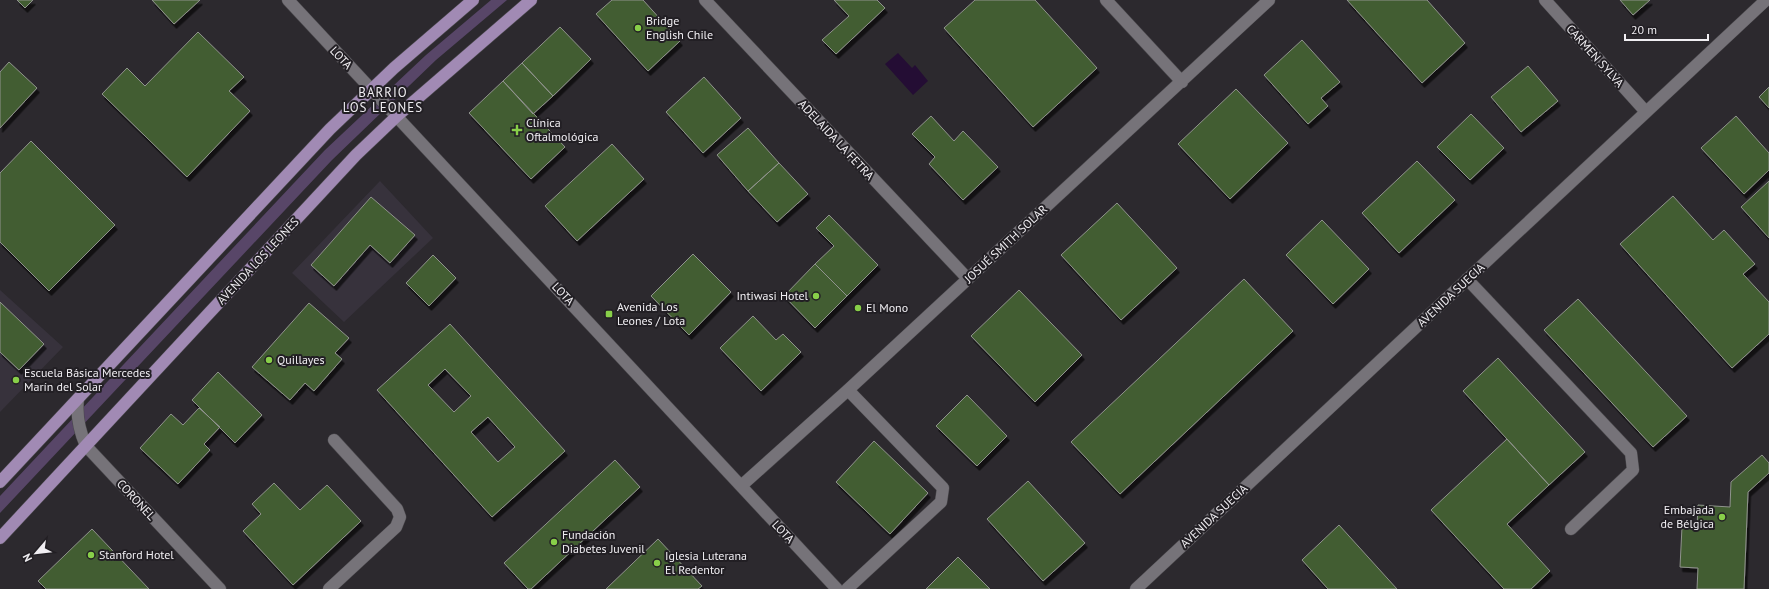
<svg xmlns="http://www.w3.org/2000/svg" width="1769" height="589" viewBox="0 0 1769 589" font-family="'PT Sans',sans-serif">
  <defs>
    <filter id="shadow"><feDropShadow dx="2.5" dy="4.5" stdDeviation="0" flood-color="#0009"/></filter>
  </defs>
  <rect width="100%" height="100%" fill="#2c292e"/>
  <!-- built -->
  <path fill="#37323c" d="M 380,181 L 433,238 L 344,322 L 292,273 Z
    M 0,290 L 63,347 L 0,412 Z"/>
  <!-- green -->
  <path fill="#584668" d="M 491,0 L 507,0 L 436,60 L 332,160 L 0,513 L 0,496 L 325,150 L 426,55 Z"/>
  <!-- water -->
  <path fill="#240d34" d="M 898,53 L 912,68 L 915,65 L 928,81 L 913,95 L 885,64 Z"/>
  <!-- building -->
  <path fill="#435d30" stroke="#8f938d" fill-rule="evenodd" filter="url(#shadow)" d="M 17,0 L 33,0 L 25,8 Z
    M 152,0 L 200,0 L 174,24 Z
    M 612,0 L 643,0 L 680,41 L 648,71 L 596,14 Z
    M 834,0 L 877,0 L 885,8 L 836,54 L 822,40 L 849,16 Z
    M 975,0 L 1035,0 L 1097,68 L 1033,127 L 944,28 Z
    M 1347,0 L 1427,0 L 1465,43 L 1422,83 Z
    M 1620,0 L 1650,0 L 1633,15 Z
    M 560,27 L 591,59 L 553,96 L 522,63 Z
    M 198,32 L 244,77 L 229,91 L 250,111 L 187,177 L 102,94 L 127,68 L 145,86 Z
    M 1302,40 L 1340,82 L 1321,98 L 1328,106 L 1308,124 L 1264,75 Z
    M 9,62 L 37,88 L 0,128 L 0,72 Z
    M 522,63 L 553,96 L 533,114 L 503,81 Z
    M 1528,66 L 1558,101 L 1521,132 L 1491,97 Z
    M 704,77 L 741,118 L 703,153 L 666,112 Z
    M 503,81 L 565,147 L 531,179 L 469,113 Z
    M 1769,87 L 1769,108 L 1759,97 Z
    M 1236,89 L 1288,143 L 1230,199 L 1178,144 Z
    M 1471,114 L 1504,148 L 1470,180 L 1437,147 Z
    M 931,116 L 954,141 L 963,131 L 998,167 L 963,200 L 929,164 L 935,157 L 912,134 Z
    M 1736,116 L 1769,153 L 1769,170 L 1744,194 L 1701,148 Z
    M 748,128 L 779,163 L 748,191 L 717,155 Z
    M 31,141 L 115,225 L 49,291 L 0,242 L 0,173 Z
    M 612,144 L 644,179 L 577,241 L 545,206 Z
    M 1417,161 L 1455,200 L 1399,253 L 1362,213 Z
    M 779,163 L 808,194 L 777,222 L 748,191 Z
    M 1769,181 L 1769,238 L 1741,207 Z
    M 1673,196 L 1713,240 L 1724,230 L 1755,264 L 1743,274 L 1769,302 L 1769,334 L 1732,368 L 1620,244 Z
    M 371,197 L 415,235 L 390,263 L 370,245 L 334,286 L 311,265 Z
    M 1117,203 L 1177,268 L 1121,320 L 1061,255 Z
    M 829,215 L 878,265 L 847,296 L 815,264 L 834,246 L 816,228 Z
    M 1322,220 L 1369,269 L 1333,304 L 1286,255 Z
    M 693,254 L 731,292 L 689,335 L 651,296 Z
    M 433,255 L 456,278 L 429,306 L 406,283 Z
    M 815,264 L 847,296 L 815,328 L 784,296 Z
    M 1244,279 L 1293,331 L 1120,494 L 1071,442 Z
    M 1019,290 L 1082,355 L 1035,402 L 971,336 Z
    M 1578,299 L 1687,416 L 1653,447 L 1544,330 Z
    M 0,302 L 44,344 L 19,370 L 0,352 Z
    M 309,303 L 349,338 L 335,353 L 342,359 L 314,391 L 305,383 L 290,400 L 252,367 Z
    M 753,316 L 776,340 L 783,334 L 801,352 L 761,391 L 720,348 Z
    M 450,324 L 565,451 L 492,517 L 377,390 ZM 445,369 L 471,396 L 454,412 L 428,385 ZM 488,417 L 515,447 L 498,462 L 471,432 Z
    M 1498,358 L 1585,452 L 1549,485 L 1463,391 Z
    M 218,372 L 262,415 L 235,443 L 192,400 Z
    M 967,395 L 1007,436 L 977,466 L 936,426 Z
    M 199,408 L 220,427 L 204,444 L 210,450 L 178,484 L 140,448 L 171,414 L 183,425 Z
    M 1507,439 L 1549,485 L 1507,524 L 1550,571 L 1531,589 L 1504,589 L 1431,510 Z
    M 874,441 L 928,493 L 890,534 L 836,482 Z
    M 1762,455 L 1769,463 L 1769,473 L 1748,492 L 1744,589 L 1697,589 L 1698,568 L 1680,567 L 1682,527 L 1697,528 L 1698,505 L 1730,507 L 1731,482 Z
    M 615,460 L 640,487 L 531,589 L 528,589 L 504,563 Z
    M 1028,481 L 1085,543 L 1043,581 L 987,519 Z
    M 274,483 L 300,510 L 327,485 L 361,521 L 293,585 L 243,531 L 261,514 L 252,504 Z
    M 1339,525 L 1397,589 L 1328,589 L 1302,560 Z
    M 92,529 L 149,589 L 46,589 L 38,581 Z
    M 658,539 L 702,586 L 698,589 L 606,589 Z
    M 958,557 L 990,589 L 926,589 Z"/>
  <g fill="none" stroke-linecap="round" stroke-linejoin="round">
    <defs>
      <path id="minor" d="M 288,0 L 837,589
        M 705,0 L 968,279
        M 1106,0 L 1182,82
        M 1545,0 L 1646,112
        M 1467,279 L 1631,453 L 1633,470 L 1571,529
        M 78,399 C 76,416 79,430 86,446 L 220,589
        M 741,486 L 848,390 L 1269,0
        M 329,589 L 396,527 L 400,517 L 397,509 L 334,440
        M 847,589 L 941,502 L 943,488 L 848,390
        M 1136,589 L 1766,0"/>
      <path id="major" d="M 0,482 L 330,129 L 394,68 L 473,0
        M 0,538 L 356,155 L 397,116 L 531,0"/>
    </defs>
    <!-- minor casing -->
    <use href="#minor" stroke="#49474b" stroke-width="13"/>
    <!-- major casing -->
    <use href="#major" stroke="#49474b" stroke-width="13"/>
    <!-- minor -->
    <use href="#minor" stroke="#767379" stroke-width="12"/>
    <!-- major -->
    <use href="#major" stroke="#a18ab4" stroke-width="12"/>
  </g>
  <!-- markers -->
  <g fill="#88cf49" stroke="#221f24" stroke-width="1.5">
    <circle cx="638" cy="28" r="4"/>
    <path d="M515 124h4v4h4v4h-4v4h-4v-4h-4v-4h4z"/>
    <circle cx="816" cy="296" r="4"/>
    <circle cx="858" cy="308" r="4"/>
    <rect x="605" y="310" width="8" height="8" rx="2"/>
    <circle cx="269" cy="360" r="4"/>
    <circle cx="16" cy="380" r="4"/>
    <circle cx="1722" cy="517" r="4"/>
    <circle cx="554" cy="542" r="4"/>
    <circle cx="91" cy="555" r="4"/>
    <circle cx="657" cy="563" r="4"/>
  </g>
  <g text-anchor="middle" stroke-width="4" stroke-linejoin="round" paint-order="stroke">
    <!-- poi labels -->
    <g font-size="12" fill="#f0eef2" stroke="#221f24" text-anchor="start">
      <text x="646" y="25">Bridge<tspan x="646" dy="14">English Chile</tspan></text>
      <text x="526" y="127">Clínica<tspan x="526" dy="14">Oftalmológica</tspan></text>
      <text x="808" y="300" text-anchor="end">Intiwasi Hotel</text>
      <text x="617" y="311">Avenida Los<tspan x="617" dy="14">Leones / Lota</tspan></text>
      <text x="866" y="312">El Mono</text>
      <text x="277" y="364">Quillayes</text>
      <text x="24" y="377">Escuela Básica Mercedes<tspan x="24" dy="14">Marín del Solar</tspan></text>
      <text x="1714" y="514" text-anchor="end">Embajada<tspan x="1714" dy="14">de Bélgica</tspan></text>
      <text x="562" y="539">Fundación<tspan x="562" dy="14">Diabetes Juvenil</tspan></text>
      <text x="99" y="559">Stanford Hotel</text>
      <text x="665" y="560">Iglesia Luterana<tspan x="665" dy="14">El Redentor</tspan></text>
    </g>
    <!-- street labels -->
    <g font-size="12" fill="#f0eef2" stroke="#221f24">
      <text transform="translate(1595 56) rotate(48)" y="4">CARMEN SYLVA</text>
      <text transform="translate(341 58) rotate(47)" y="4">LOTA</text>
      <text transform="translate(836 140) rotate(47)" y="4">ADELAIDA LA FETRA</text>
      <text transform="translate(1006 244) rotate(-43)" y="4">JOSUÉ SMITH SOLAR</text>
      <text transform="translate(258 261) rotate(-47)" y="4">AVENIDA LOS LEONES</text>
      <text transform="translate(563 294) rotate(47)" y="4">LOTA</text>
      <text transform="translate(1451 295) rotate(-43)" y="4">AVENIDA SUECIA</text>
      <text transform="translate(136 500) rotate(47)" y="4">CORONEL</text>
      <text transform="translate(1214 516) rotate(-43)" y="4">AVENIDA SUECIA</text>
      <text transform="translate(783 532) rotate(47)" y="4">LOTA</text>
    </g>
    <!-- neighbourhood labels -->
    <g font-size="13" letter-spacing="1" fill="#f0eef2" stroke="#221f24">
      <text x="383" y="97">BARRIO<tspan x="383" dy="15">LOS LEONES</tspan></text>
    </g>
  </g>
  <!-- north arrow -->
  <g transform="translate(36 553) rotate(242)" stroke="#221f24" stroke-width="3" paint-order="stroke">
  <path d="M0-3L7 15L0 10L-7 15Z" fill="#f0eef2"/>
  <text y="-6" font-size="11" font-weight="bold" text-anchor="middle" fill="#f0eef2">N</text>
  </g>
  <!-- scale -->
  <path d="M1625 34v6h83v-6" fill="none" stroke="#f0eef2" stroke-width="2"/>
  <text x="1631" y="34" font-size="12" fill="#f0eef2" stroke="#221f24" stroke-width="3" paint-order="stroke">20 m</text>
</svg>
